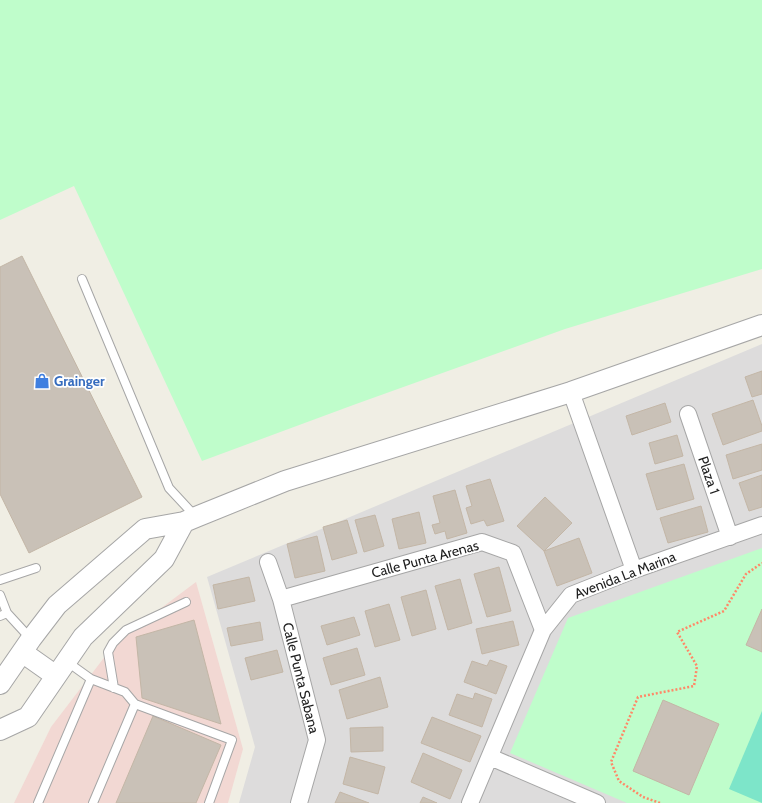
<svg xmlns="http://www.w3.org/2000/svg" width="762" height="803" viewBox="0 0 762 803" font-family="Cabin,sans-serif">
  <rect width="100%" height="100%" fill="#f0eee4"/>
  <!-- residential -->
  <path fill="#dddcdc" d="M 762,344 L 762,803 L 239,803 L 255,747 L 207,577 Z"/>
  <!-- commercial -->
  <path fill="#f2d8d3" d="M 196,582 L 243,749 L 228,803 L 14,803 L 51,727 L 116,642 Z"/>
  <!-- park -->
  <path fill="#bffdcb" d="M 0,0 L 762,0 L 762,269 L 565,329 L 356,404 L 202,461 L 74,186 L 0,220 Z
    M 762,548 L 762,803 L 627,803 L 510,753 L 568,618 Z"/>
  <!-- pitch -->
  <path fill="#7de5c9" d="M 762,711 L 762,803 L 729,789 Z"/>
  <!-- building -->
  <path fill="#c9c1b7" stroke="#c3b6a6" d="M 22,256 L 142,497 L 29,553 L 0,494 L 0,267 Z
    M 762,371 L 762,394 L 752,397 L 745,377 Z
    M 753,400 L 762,426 L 762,431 L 723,445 L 712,414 Z
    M 665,403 L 671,422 L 632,435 L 626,416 Z
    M 677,435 L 683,456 L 655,464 L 649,443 Z
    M 762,444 L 762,470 L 733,479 L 726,455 Z
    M 684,464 L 694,499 L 657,510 L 646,474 Z
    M 762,475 L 762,507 L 749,511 L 739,483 Z
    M 490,479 L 504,521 L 487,526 L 484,520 L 471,524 L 466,508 L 472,506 L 466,486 Z
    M 455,490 L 467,533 L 447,539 L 445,531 L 435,534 L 432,525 L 440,523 L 433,496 Z
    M 545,497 L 572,523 L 544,551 L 517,526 Z
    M 701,506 L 708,532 L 668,543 L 660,518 Z
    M 419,512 L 426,543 L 399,549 L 392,519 Z
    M 375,515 L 384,546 L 364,552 L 355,520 Z
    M 347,520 L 357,553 L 332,560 L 323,527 Z
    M 317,536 L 325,571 L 295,578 L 287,544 Z
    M 579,538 L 592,573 L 557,586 L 544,551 Z
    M 499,567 L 511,611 L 487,617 L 474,574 Z
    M 249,577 L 255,601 L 218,609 L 213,585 Z
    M 460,579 L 472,623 L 448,630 L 435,586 Z
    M 426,590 L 436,629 L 412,636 L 401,597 Z
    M 389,604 L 400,640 L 375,647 L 365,611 Z
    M 762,609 L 762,652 L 746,645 Z
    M 354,617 L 360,635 L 327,645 L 321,626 Z
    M 194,620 L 221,724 L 142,698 L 136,637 Z
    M 513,621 L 519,645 L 482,654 L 476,629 Z
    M 260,622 L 263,640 L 231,646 L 227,628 Z
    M 357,648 L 365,675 L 331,685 L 323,658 Z
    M 277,650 L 283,672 L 251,680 L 245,658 Z
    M 490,660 L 507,666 L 496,694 L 464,682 L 472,661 L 487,666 Z
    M 380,677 L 388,707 L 347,719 L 339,690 Z
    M 475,693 L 492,699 L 482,727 L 449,715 L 457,694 L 473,699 Z
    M 663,700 L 719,724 L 689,795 L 633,771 Z
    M 153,716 L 221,745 L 196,803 L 116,803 Z
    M 432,717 L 481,736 L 470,762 L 421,743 Z
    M 383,727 L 383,751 L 351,752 L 350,728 Z
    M 423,753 L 462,770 L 450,799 L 411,782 Z
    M 350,757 L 385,767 L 378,794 L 343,784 Z
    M 340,792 L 369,803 L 335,803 Z
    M 423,797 L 437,803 L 420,803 Z"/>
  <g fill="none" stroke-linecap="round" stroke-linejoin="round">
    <defs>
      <path id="service" d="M 82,279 L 169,488 L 195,516
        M 0,580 L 36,568
        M 0,595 L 7,613
        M 0,616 L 7,613 L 30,638
        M 66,661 L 91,679
        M 114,688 L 108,652 L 113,643 L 126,630 L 186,602
        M 135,704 L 232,740 L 209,803
        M 38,803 L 91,679 L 125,692 L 135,704 L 93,803"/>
      <path id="minor" d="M 571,392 L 634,570
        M 688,414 L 730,537
        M 268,562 L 281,599 L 317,740 L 299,803
        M 281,599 L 482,542 L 513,553 L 543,630
        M 490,757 L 597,803
        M 470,803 L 543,630 L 571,595 L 634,570 L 762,525"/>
      <path id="tertiary" d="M 22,652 L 56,676
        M 0,684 L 31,639 L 57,605 L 145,529 L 184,522 L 196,517 L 285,481 L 571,392 L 762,325
        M 0,730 L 28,717 L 83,637 L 164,559 L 184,522"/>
    </defs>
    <!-- service casing -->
    <use href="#service" stroke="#a6a6a6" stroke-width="10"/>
    <!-- minor casing -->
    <use href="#minor" stroke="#a6a6a6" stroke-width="18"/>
    <!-- tertiary casing -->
    <use href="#tertiary" stroke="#a6a6a6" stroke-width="22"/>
    <!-- path -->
    <path stroke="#ff8867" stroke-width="2.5" stroke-dasharray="2 2" stroke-linecap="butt" d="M 660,803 L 643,797 L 619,781 L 611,762 L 638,697 L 694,686 L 697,666 L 677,632 L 724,611 L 746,574 L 762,563"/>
    <!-- service -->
    <use href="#service" stroke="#fff" stroke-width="8"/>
    <!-- minor -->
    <use href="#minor" stroke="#fff" stroke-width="16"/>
    <!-- tertiary -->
    <use href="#tertiary" stroke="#fff" stroke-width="20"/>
  </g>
  <!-- icons -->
  <defs>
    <symbol id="shop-bare" viewBox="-9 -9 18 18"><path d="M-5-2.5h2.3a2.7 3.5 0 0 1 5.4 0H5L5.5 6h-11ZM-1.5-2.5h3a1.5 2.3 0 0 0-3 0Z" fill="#3f7fe0" stroke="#fff" stroke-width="2.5" paint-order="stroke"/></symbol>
  </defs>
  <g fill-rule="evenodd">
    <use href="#shop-bare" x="31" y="370" width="22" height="22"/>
  </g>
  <g text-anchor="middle" stroke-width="3.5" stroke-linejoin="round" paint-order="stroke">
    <!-- shop labels -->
    <g font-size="14" font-weight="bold" fill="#366cbe" stroke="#fff" text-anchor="start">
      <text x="54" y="386">Grainger</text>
    </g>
    <!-- street labels -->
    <g font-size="14" fill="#1f1f1f" stroke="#fff">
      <text transform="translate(709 475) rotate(71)" y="5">Plaza 1</text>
      <text transform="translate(425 559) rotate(-15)" y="5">Calle Punta Arenas</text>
      <text transform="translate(625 575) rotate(-21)" y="5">Avenida La Marina</text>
      <text transform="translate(301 678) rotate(76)" y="5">Calle Punta Sabana</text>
    </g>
  </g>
</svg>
